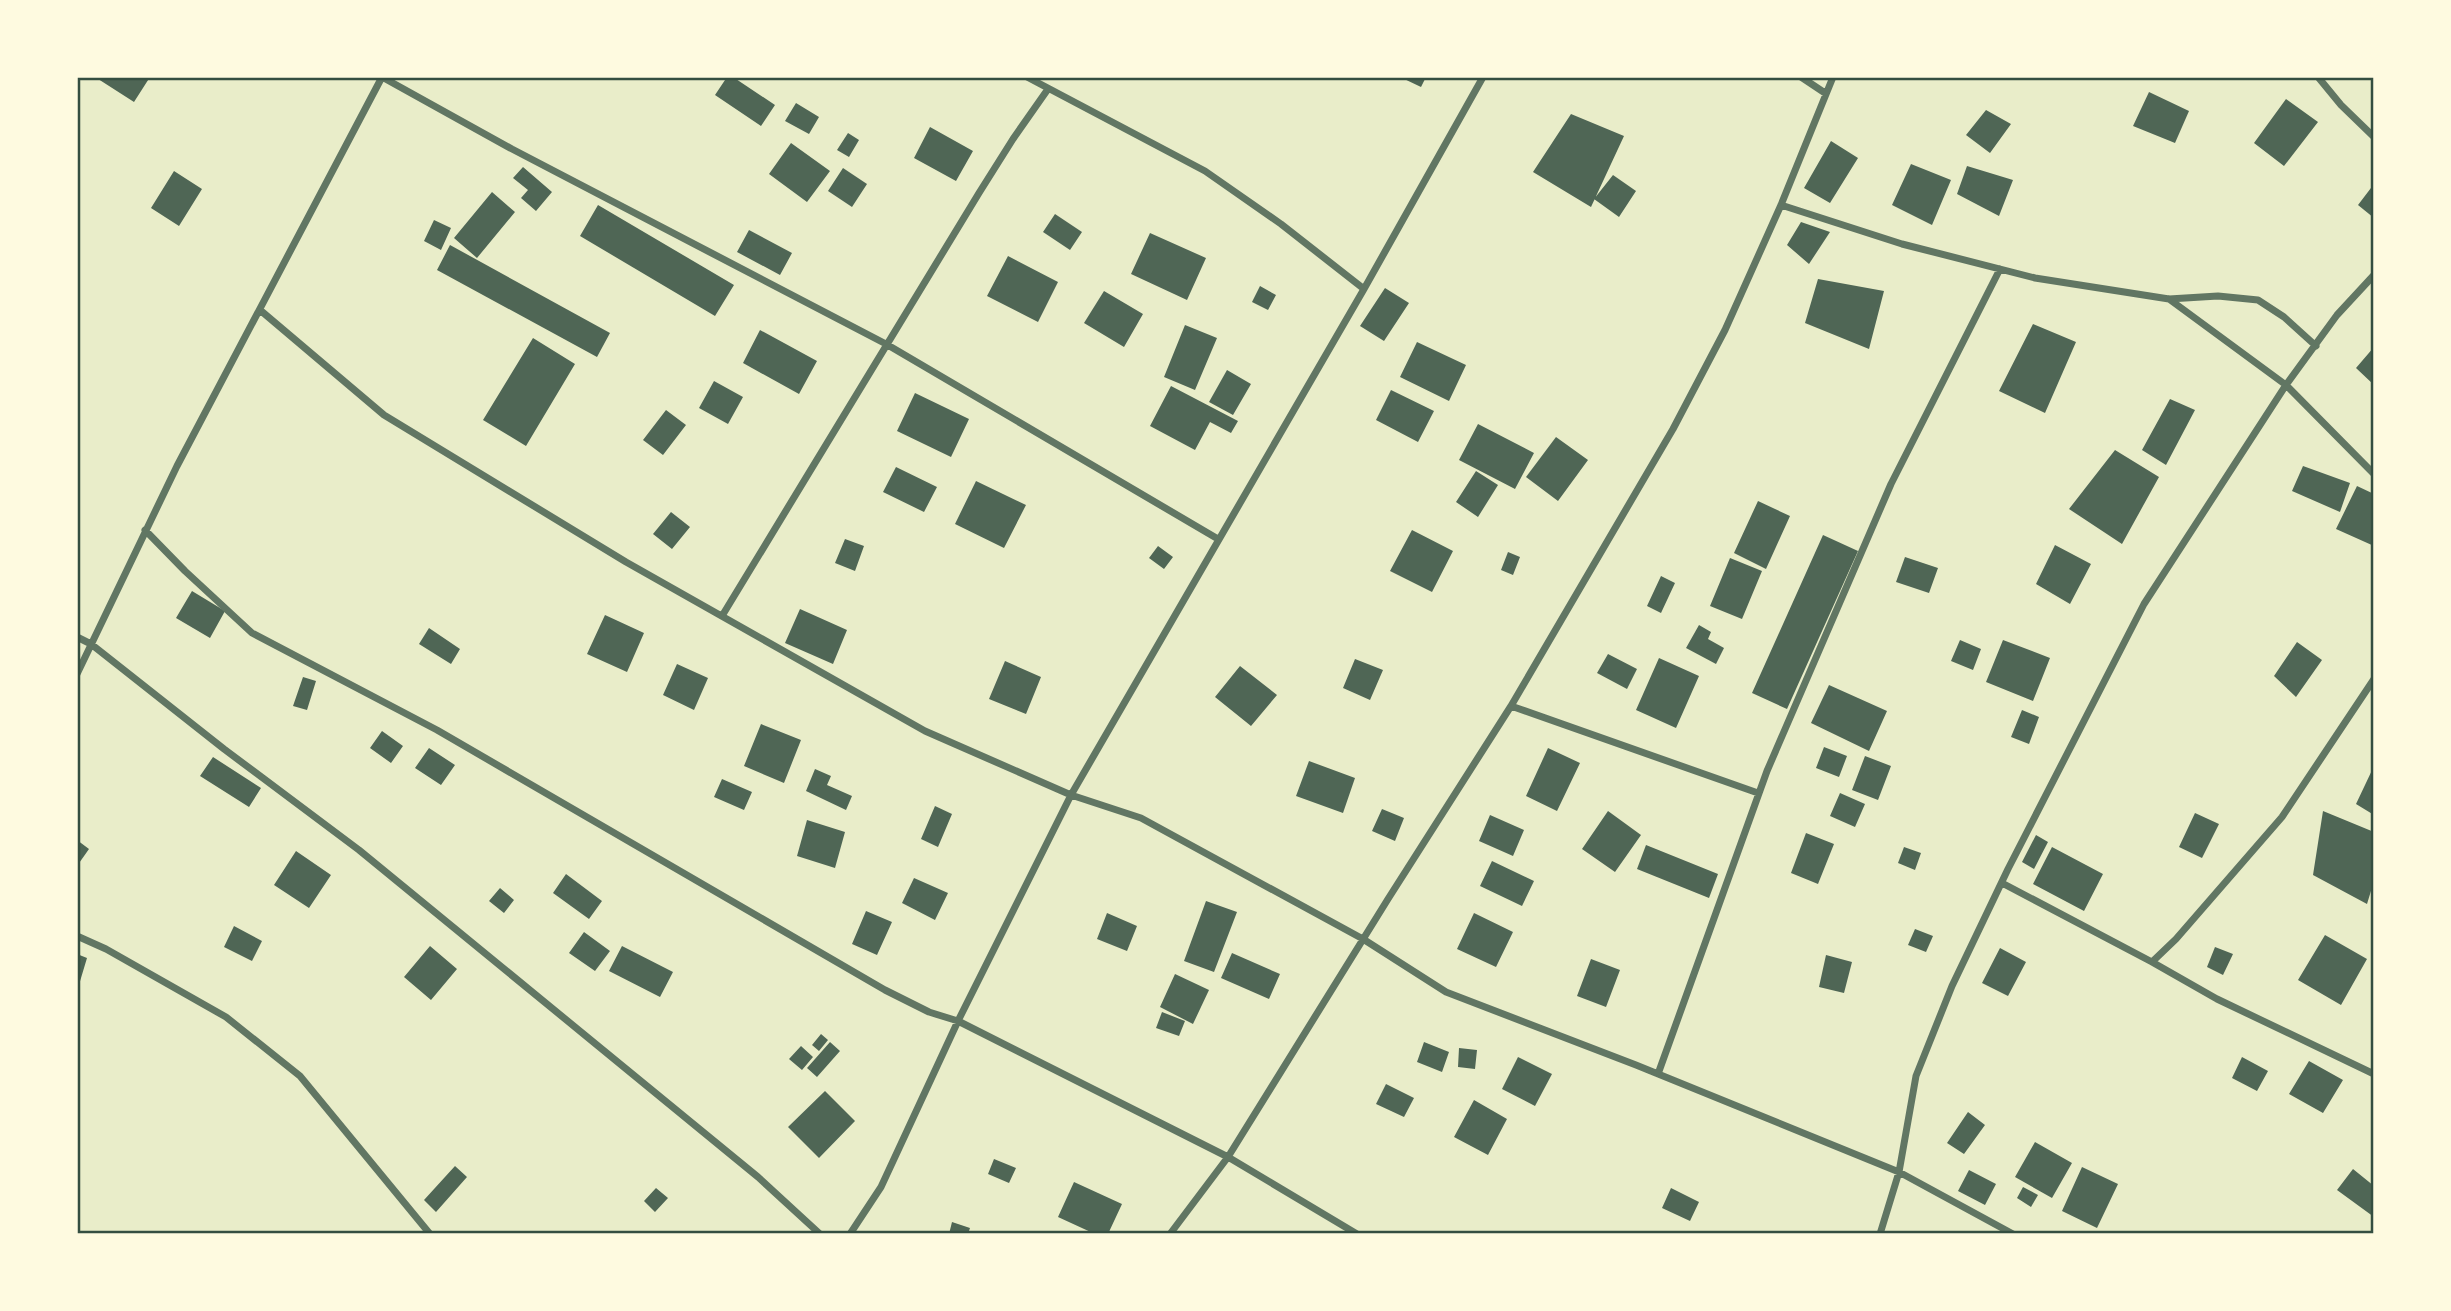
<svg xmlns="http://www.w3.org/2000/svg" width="2451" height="1311" viewBox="0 0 2451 1311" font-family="'Public Sans',sans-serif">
  <rect width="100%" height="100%" fill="#e9edc9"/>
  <!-- building -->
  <path fill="#4f6655" d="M 95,77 L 150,77 L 134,102 Z
    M 727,77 L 733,77 L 775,105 L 761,126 L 715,95 Z
    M 1400,77 L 1426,77 L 1421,87 Z
    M 2149,92 L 2189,111 L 2175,143 L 2133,126 Z
    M 2286,99 L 2318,122 L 2284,166 L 2254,143 Z
    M 796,103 L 819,117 L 809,134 L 785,121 Z
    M 1986,110 L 2011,124 L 1990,153 L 1966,135 Z
    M 1571,114 L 1624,136 L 1591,207 L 1533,172 Z
    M 930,127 L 973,151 L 956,181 L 914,158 Z
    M 848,133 L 859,140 L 849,157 L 837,150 Z
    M 1831,141 L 1858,158 L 1830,203 L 1804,188 Z
    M 791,143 L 830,171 L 807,202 L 769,174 Z
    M 1911,164 L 1951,180 L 1932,225 L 1892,205 Z
    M 1967,166 L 2013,180 L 1999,216 L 1957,194 Z
    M 523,167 L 552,192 L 536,211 L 521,198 L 528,190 L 513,178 Z
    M 843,168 L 867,184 L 852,207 L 828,191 Z
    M 174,171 L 202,189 L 179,226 L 151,208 Z
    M 1613,175 L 1636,191 L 1619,217 L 1594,199 Z
    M 2374,184 L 2374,218 L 2358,205 Z
    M 492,192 L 515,212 L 477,258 L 454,238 Z
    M 598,205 L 734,285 L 715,316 L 580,236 Z
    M 1055,214 L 1082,232 L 1070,250 L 1043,232 Z
    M 434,220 L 451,228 L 441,250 L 424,241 Z
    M 1801,222 L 1830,232 L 1809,264 L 1787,245 Z
    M 749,230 L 792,253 L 780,275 L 737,252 Z
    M 1150,233 L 1206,258 L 1187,300 L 1131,274 Z
    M 450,245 L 610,333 L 597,357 L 437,270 Z
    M 1008,256 L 1058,282 L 1038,322 L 987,296 Z
    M 1818,279 L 1884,291 L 1869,349 L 1805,323 Z
    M 1260,286 L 1276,295 L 1268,310 L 1252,302 Z
    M 1385,288 L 1409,303 L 1384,341 L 1360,326 Z
    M 1104,291 L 1143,314 L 1124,347 L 1084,323 Z
    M 2033,324 L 2076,342 L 2045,413 L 1999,391 Z
    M 1185,325 L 1217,338 L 1195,390 L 1164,377 Z
    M 760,330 L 817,361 L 799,394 L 743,363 Z
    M 533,338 L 575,364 L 526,446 L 483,420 Z
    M 1417,342 L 1466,365 L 1449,401 L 1400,377 Z
    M 2374,347 L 2374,385 L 2356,368 Z
    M 1227,370 L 1251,384 L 1233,415 L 1209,402 Z
    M 714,381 L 743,397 L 728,424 L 699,408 Z
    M 1171,386 L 1238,421 L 1231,433 L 1210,422 L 1195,450 L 1150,426 Z
    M 1391,390 L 1434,411 L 1418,442 L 1376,420 Z
    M 915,393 L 969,419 L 951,457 L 897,431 Z
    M 2170,399 L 2195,410 L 2166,465 L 2142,450 Z
    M 666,410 L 686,425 L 663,455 L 643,440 Z
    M 1478,424 L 1534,453 L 1515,489 L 1459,460 Z
    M 1556,437 L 1588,460 L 1558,501 L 1526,477 Z
    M 2115,450 L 2159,477 L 2122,544 L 2069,509 Z
    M 2303,466 L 2350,483 L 2340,512 L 2292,491 Z
    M 896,467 L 937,487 L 924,512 L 883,492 Z
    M 1476,471 L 1498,485 L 1478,517 L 1456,502 Z
    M 976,481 L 1026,505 L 1004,548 L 955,524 Z
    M 2357,486 L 2374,494 L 2374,546 L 2336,529 Z
    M 1758,501 L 1790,516 L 1766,569 L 1734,553 Z
    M 671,512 L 690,527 L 672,549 L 653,534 Z
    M 1412,530 L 1453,551 L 1432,592 L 1390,571 Z
    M 1823,535 L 1858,551 L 1787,709 L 1752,693 Z
    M 845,539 L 864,546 L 855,571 L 835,563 Z
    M 2055,545 L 2091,564 L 2070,604 L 2036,584 Z
    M 1158,546 L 1173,557 L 1164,569 L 1149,558 Z
    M 1508,552 L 1520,557 L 1513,575 L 1501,570 Z
    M 1905,557 L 1938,568 L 1929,593 L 1896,582 Z
    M 1730,558 L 1762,571 L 1742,619 L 1710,606 Z
    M 1661,576 L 1675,583 L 1661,613 L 1647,606 Z
    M 192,591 L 225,611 L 210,638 L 176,618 Z
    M 800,609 L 847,630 L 833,664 L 785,643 Z
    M 605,615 L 644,633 L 627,672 L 587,654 Z
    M 1699,625 L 1711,632 L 1708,639 L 1724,648 L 1716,664 L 1686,648 Z
    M 429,628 L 460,649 L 451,664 L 419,644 Z
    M 1960,640 L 1981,649 L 1973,670 L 1951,661 Z
    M 2003,640 L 2050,658 L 2033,701 L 1986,682 Z
    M 2297,642 L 2322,660 L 2296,697 L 2274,676 Z
    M 1608,654 L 1637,669 L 1627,689 L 1597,673 Z
    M 1659,658 L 1699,676 L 1676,728 L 1636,710 Z
    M 1355,659 L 1383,670 L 1370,700 L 1343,688 Z
    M 1005,661 L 1041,677 L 1026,714 L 989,699 Z
    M 677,664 L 708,678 L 694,710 L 663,695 Z
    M 1240,666 L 1277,695 L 1251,726 L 1215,697 Z
    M 303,677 L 316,681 L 307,710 L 293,706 Z
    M 1829,685 L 1887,711 L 1869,751 L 1811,723 Z
    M 2022,710 L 2039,717 L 2029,744 L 2011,737 Z
    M 761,724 L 801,740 L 784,783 L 744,766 Z
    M 382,731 L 403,746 L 391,763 L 370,748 Z
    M 1824,747 L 1847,756 L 1839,777 L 1816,768 Z
    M 429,748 L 455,765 L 441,785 L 415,768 Z
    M 1548,748 L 1580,763 L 1557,811 L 1526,796 Z
    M 1865,756 L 1891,766 L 1878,800 L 1852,790 Z
    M 213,757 L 261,788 L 249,807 L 200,776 Z
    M 1309,761 L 1355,778 L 1343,813 L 1296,796 Z
    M 2374,766 L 2374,815 L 2356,804 Z
    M 815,769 L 831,776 L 827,785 L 852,796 L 846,810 L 806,791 Z
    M 722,779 L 752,792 L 744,810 L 714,797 Z
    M 1840,793 L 1865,804 L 1855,827 L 1830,816 Z
    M 935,806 L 952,814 L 938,847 L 921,839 Z
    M 1382,809 L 1404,818 L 1395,841 L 1372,831 Z
    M 1608,811 L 1641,835 L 1615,872 L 1582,849 Z
    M 2323,811 L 2374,832 L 2374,881 L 2367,904 L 2313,875 Z
    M 2195,813 L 2219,824 L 2202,858 L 2179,847 Z
    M 1490,815 L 1524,830 L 1513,856 L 1479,841 Z
    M 807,820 L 845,832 L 835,868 L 797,856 Z
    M 1806,833 L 1834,844 L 1818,884 L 1791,873 Z
    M 2036,835 L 2048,842 L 2034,869 L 2022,862 Z
    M 77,840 L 89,849 L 77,866 Z
    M 1646,845 L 1718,874 L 1709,898 L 1637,869 Z
    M 1904,847 L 1921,853 L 1915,870 L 1898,863 Z
    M 2052,847 L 2103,874 L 2084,911 L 2033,884 Z
    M 296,851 L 331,875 L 309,908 L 274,885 Z
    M 1492,861 L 1534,881 L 1522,906 L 1480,886 Z
    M 566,874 L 602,901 L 589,919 L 553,893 Z
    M 914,878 L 948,893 L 935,920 L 902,903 Z
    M 500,888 L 514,900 L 504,913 L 489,901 Z
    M 1206,901 L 1237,912 L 1214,972 L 1184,961 Z
    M 866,911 L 892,922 L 877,955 L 852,944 Z
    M 1107,913 L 1137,926 L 1127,951 L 1097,939 Z
    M 1474,913 L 1513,932 L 1496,967 L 1457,949 Z
    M 234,926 L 262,941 L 252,961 L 224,947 Z
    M 1915,929 L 1933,936 L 1926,952 L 1908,945 Z
    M 584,932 L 610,951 L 595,971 L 569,953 Z
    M 2325,935 L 2367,959 L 2341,1005 L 2298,980 Z
    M 430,946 L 457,969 L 431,1000 L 404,977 Z
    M 622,946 L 673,972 L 660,997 L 609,971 Z
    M 2215,947 L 2233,954 L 2223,975 L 2207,967 Z
    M 2000,948 L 2026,962 L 2008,996 L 1982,983 Z
    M 1232,953 L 1280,974 L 1269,999 L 1221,978 Z
    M 77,954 L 87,958 L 78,988 L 77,988 Z
    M 1826,955 L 1852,962 L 1844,993 L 1819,987 Z
    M 1591,959 L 1620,970 L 1606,1007 L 1577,996 Z
    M 1175,974 L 1209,990 L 1193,1024 L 1160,1007 Z
    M 1162,1012 L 1185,1021 L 1179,1036 L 1156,1028 Z
    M 821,1034 L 828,1040 L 819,1051 L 812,1045 Z
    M 830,1042 L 840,1051 L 817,1077 L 807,1068 Z
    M 1424,1042 L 1449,1052 L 1442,1072 L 1417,1062 Z
    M 801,1046 L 813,1057 L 802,1070 L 789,1059 Z
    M 1459,1048 L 1477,1050 L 1475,1069 L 1458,1067 Z
    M 1518,1057 L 1552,1074 L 1535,1106 L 1502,1089 Z
    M 2242,1057 L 2268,1071 L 2257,1091 L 2232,1078 Z
    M 2309,1061 L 2343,1080 L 2323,1113 L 2289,1094 Z
    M 1386,1084 L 1414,1098 L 1404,1117 L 1376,1104 Z
    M 825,1091 L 855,1121 L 819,1158 L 788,1127 Z
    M 1474,1100 L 1507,1119 L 1488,1155 L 1454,1137 Z
    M 1968,1112 L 1985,1125 L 1964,1154 L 1947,1143 Z
    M 2035,1142 L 2072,1163 L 2052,1198 L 2015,1177 Z
    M 994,1159 L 1016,1168 L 1009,1183 L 988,1174 Z
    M 455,1166 L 467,1177 L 436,1212 L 424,1200 Z
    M 2082,1167 L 2118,1184 L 2097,1228 L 2062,1211 Z
    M 2353,1169 L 2374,1186 L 2374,1217 L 2337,1190 Z
    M 1969,1170 L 1996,1184 L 1985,1205 L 1958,1191 Z
    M 1074,1182 L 1122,1204 L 1108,1234 L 1095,1234 L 1058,1217 Z
    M 2023,1187 L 2038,1195 L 2031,1207 L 2017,1198 Z
    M 656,1188 L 668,1198 L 655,1212 L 644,1201 Z
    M 1671,1188 L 1699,1202 L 1690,1221 L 1662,1208 Z
    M 952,1222 L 970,1228 L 968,1234 L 949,1234 Z"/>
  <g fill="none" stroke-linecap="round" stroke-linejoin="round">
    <!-- minor -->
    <path stroke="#617663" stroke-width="7" d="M 1027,77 L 1205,171 L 1281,224 L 1364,289
      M 1801,77 L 1825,93
      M 2318,77 L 2341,105 L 2374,137
      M 1781,205 L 1902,244 L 2035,278 L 2169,299 L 2218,296 L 2258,300 L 2284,317 L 2316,346
      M 2169,299 L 2286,385 L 2374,474
      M 260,310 L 384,415 L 626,562 L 925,731 L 1071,795 L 1141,818 L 1363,939 L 1446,992 L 1636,1065 L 1899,1172 L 2013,1234
      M 145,530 L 185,571 L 252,633 L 437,730 L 885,990 L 929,1012 L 958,1021 L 1228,1157 L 1357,1234
      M 722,616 L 979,193 L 1013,139 L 1048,89
      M 77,637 L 91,644 L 224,749 L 359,850 L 758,1177 L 820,1234
      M 77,674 L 177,466 L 382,77 L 512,149 L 886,344 L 1218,539
      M 1511,706 L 1758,793
      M 2002,883 L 2152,962 L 2176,939 L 2282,817 L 2374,679
      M 77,936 L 106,949 L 226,1017 L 300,1076 L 430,1234
      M 2152,962 L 2217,999 L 2374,1074
      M 1658,1074 L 1767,771 L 1891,484 L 2000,269
      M 850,1234 L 881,1187 L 958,1021 L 1071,795 L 1364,289 L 1483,77
      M 1170,1234 L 1228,1157 L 1388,899 L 1511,706 L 1673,429 L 1725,330 L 1781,205 L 1833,77
      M 1880,1234 L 1899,1172 L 1916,1076 L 1952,986 L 2008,869 L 2144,604 L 2286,385 L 2337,315 L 2374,275"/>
  </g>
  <!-- border -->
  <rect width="2451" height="1311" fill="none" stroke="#fefae0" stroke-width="158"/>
  <rect x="79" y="79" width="2293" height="1153" fill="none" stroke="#344e41" stroke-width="2.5"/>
</svg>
